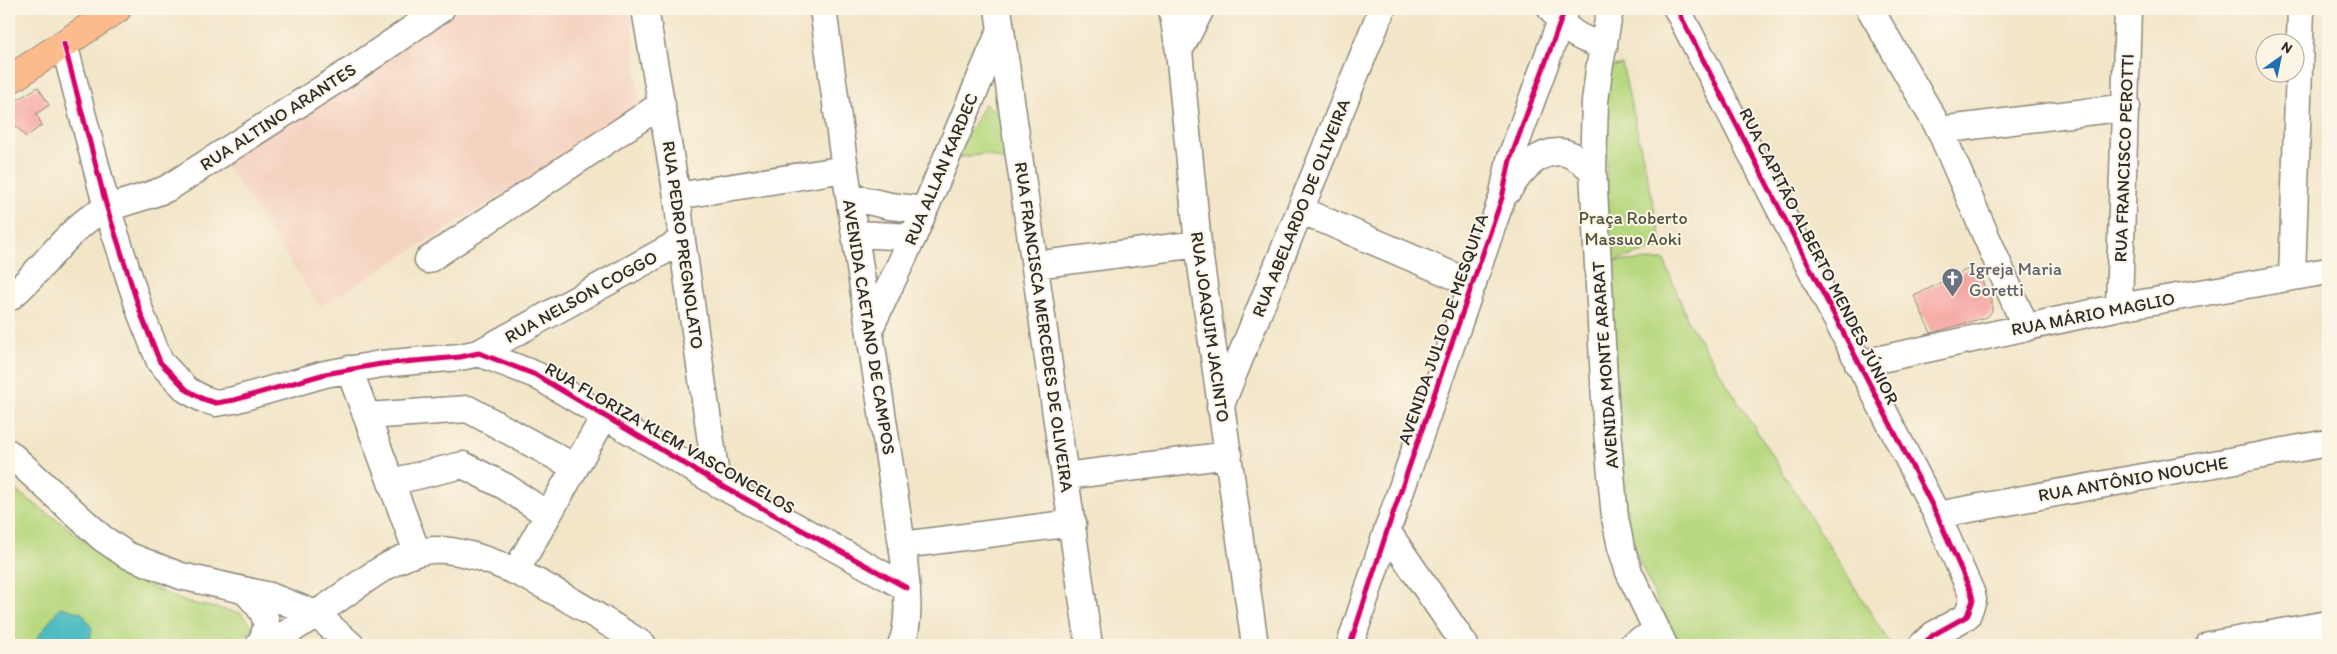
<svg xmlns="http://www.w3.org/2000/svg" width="2337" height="654" viewBox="0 0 2337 654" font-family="Itim,sans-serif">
  <rect width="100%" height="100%" fill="#fcf5e5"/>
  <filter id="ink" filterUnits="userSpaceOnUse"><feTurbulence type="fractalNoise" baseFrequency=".02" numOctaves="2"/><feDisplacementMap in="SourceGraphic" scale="10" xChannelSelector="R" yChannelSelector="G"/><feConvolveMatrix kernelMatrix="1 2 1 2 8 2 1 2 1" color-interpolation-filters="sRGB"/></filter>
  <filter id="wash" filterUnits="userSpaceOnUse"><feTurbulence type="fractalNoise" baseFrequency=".0096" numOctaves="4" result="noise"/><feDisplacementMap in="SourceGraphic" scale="20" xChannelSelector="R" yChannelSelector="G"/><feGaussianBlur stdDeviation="1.12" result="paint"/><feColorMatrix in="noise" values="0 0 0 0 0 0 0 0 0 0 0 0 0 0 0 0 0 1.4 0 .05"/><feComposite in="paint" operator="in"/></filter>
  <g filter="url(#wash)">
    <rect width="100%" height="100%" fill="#f2e5c8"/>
    <!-- built -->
    <path fill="#f5d3c1" d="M 460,9 L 630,9 L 640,109 L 320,307 L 223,160 Z"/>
    <!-- green -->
    <path fill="#b8d880" stroke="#728256" d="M 1622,64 L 1663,247 L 1612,261 L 1664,260 L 1689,323 L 1891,645 L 1678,645 L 1676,643 L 1629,538 L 1607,261 L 1606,68 Z
      M 984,104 L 1002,115 L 1013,164 L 985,154 L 956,158 Z
      M 9,486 L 63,524 L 130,578 L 186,602 L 241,613 L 254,628 L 234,645 L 9,645 Z"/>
    <!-- water -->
    <path fill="#4dbcc2" stroke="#3c7476" d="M 60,607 L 82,613 L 92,628 L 90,642 L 87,645 L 32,645 Z"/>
    <g id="blocks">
      <!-- building -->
      <path fill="#f5a4a0" d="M 38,87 L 49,105 L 36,114 L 42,125 L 26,137 L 16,126 L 9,131 L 9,105 Z
        M 1974,266 L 1992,300 L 1992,311 L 1987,317 L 1931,333 L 1914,296 Z"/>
    </g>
  </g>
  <g filter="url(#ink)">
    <use href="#blocks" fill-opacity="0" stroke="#8e887a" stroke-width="1"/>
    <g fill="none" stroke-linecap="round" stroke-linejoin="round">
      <defs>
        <path id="minor" d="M 645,9 L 677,196 L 682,241 L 717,483
          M 823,9 L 845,169 L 904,558 C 906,585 912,620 901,645
          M 998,9 L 1089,645
          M 1172,9 L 1179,51 L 1198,244 L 1255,645
          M 1551,9 C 1568,32 1577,38 1604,46
          M 1610,9 L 1599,70 L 1595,102 L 1593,170 L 1606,420 L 1615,518 L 1621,547 L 1629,572 L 1664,645
          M 1677,9 L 1937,515 L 1971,592 L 1973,600 L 1967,616 L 1933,635 L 1922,645
          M 1870,9 L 1940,130 L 2026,328
          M 64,44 L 107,208 L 141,314 L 160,362 L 187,390 L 203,399 L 216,403 L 234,400 L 325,374 L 381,364 L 460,357 L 479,353 L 536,375 L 717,483 L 907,588
          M 1179,51 L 1201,9
          M 1940,130 L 2127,107
          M 1507,192 C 1520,172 1539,147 1566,153 C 1576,156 1585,164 1593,170
          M 677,196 L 845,169
          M 850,197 L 890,206 L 924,210
          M 1300,210 L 1473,284
          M 856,234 L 913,237
          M 428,260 L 662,104
          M 1035,265 L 1198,244
          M 2292,277 L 2301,9
          M 9,298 C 38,275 58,242 87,220 C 110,203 142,200 168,188 L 355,68 L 441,9
          M 2119,307 L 2128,9
          M 870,328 L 913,237 L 1001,29
          M 479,353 L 682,241
          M 1858,364 L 2119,307 L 2328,271
          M 349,369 L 417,552
          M 1220,407 L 1382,9
          M 367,416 L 468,409 L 575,467
          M 9,453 L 102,538 L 127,555 L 181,576 L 270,596 L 316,614 L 351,645
          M 1066,476 L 1229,455
          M 391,482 L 463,465 L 506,487 L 548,515
          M 1937,515 L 2328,443
          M 1387,531 L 1465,645
          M 902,545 L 1073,523
          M 516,571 L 604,417
          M 245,591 C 263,610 274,620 259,645
          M 268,645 C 291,631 313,616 335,601 C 361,583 386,563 416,553 C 474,533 594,614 643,645
          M 1350,645 L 1387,531 L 1502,198 L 1510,160 L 1565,9
          M 1632,645 L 1657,632
          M 2209,645 L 2328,624"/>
        <path id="major" d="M 9,80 L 117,9"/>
      </defs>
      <!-- minor casing -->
      <use href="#minor" stroke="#8e887a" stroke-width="29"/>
      <!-- major casing -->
      <use href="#major" stroke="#8e887a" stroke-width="30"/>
      <!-- minor -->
      <use href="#minor" stroke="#fff" stroke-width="26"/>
      <!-- major -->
      <use href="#major" stroke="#fbbb8d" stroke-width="28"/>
      <defs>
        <path id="cycleway" d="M 1677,9 L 1937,515 L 1971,592 L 1973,600 L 1967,616 L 1933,635 L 1922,645
          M 64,44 L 107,208 L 141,314 L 160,362 L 187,390 L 203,399 L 216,403 L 234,400 L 325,374 L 381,364 L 460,357 L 479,353 L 536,375 L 717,483 L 907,588
          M 1350,645 L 1387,531 L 1502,198 L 1510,160 L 1565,9"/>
      </defs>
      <!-- cycleway casing -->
      <use href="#cycleway" stroke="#fcf5e5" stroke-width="8"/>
      <!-- cycleway -->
      <use href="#cycleway" stroke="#d6006c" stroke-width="5"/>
    </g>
  </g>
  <!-- icons -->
  <defs>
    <symbol id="church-pin" viewBox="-11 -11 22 30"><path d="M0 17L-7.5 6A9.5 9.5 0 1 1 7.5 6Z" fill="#6b7280" stroke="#fcf5e5"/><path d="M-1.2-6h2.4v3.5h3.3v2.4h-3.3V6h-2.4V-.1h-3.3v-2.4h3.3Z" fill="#fff"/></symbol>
  </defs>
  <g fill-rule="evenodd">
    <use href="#church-pin" x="1940" y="266" width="25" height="34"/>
  </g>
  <g text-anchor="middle" stroke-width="4" stroke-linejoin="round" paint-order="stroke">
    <!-- street labels -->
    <g font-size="18" fill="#2b2b2b" stroke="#fcf5e5">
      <text transform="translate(278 117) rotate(-33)" y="6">RUA ALTINO ARANTES</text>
      <text transform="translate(2124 158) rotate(-88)" y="6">RUA FRANCISCO PEROTTI</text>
      <text transform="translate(941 169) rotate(-67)" y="6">RUA ALLAN KARDEC</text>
      <text transform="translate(1301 208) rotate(-68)" y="6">RUA ABELARDO DE OLIVEIRA</text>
      <text transform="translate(683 245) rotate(82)" y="6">RUA PEDRO PREGNOLATO</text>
      <text transform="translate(1819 256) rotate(63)" y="6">RUA CAPITÃO ALBERTO MENDES JÚNIOR</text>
      <text transform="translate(581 297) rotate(-29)" y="6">RUA NELSON COGGO</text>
      <text transform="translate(2093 314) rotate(-11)" y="6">RUA MÁRIO MAGLIO</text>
      <text transform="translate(869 327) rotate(81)" y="6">AVENIDA CAETANO DE CAMPOS</text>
      <text transform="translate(1044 327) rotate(82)" y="6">RUA FRANCISCA MERCEDES DE OLIVEIRA</text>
      <text transform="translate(1210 327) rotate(82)" y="6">RUA JOAQUIM JACINTO</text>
      <text transform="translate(1443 329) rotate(-71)" y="6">AVENIDA JULIO DE MESQUITA</text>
      <text transform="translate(1605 365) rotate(-94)" y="6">AVENIDA MONTE ARARAT</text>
      <text transform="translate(670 438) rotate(30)" y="6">RUA FLORIZA KLEM VASCONCELOS</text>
      <text transform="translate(2133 479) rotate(-10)" y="6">RUA ANTÔNIO NOUCHE</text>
    </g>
    <!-- park labels -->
    <g font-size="18" fill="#4e5640" stroke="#fcf5e5">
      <text x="1633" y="224">Praça Roberto<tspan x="1633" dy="21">Massuo Aoki</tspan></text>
    </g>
    <!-- worship labels -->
    <g font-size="18" fill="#5b616d" stroke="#fcf5e5" text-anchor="start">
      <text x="1969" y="275">Igreja Maria<tspan x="1969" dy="21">Goretti</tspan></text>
    </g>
  </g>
  <!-- margin -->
  <rect width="2337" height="654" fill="none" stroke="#fcf5e5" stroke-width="30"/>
  <!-- north arrow -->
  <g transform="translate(2280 58) rotate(33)"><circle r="24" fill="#fcf5e5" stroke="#a8a49b"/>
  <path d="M0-4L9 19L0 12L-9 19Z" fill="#1f6fb2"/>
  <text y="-8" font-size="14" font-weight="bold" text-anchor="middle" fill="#2b2b2b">N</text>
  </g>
</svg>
